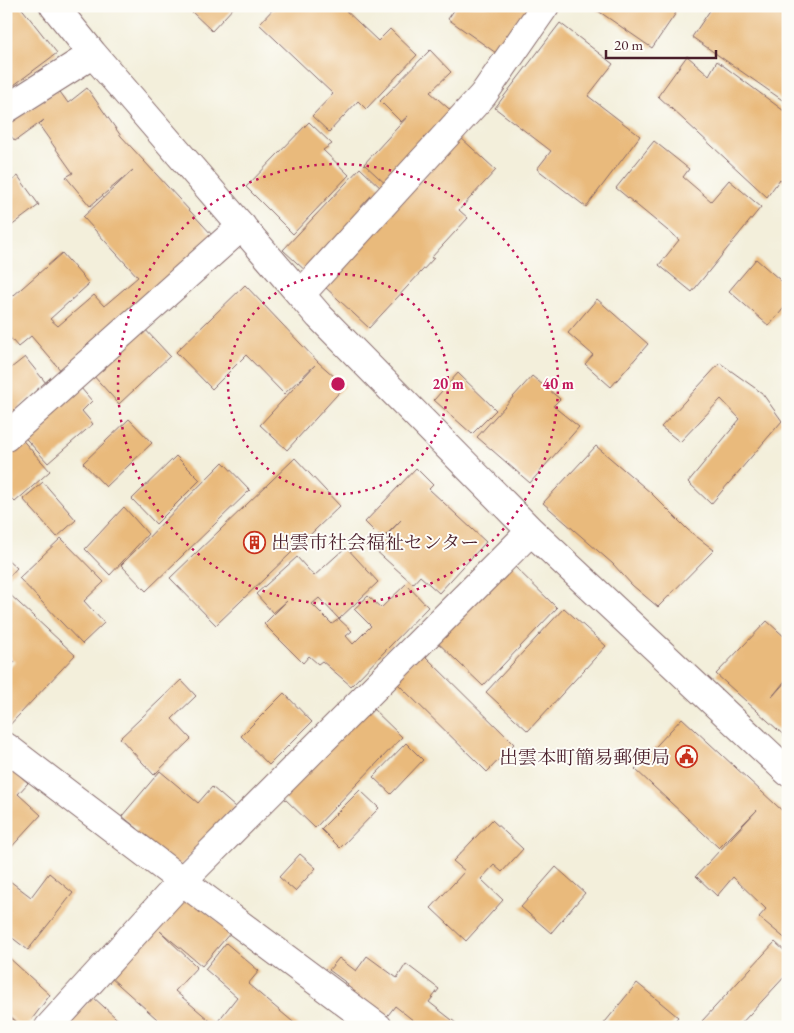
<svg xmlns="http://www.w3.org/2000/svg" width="794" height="1033" viewBox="0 0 794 1033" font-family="'EB Garamond','Noto Serif JP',serif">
  <rect width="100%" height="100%" fill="#fdfcf7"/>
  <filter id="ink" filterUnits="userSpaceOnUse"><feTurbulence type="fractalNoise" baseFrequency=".02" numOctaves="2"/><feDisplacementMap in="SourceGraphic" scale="10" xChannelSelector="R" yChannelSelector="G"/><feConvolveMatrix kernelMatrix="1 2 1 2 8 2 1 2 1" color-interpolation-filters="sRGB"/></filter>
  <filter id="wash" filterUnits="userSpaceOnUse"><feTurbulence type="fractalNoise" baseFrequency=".0096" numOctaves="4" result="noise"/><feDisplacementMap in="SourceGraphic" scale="20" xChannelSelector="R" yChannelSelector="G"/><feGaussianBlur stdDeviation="1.12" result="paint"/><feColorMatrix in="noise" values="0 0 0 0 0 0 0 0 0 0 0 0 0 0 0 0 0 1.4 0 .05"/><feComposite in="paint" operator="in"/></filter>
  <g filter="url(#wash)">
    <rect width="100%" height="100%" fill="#f3efdb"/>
    <g id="blocks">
      <!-- building -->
      <path fill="#e9ba7c" d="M 6,6 L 20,6 L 57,53 L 6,91 Z
        M 195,6 L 235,6 L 212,31 L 191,11 Z
        M 276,6 L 341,6 L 378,41 L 390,29 L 417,55 L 366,109 L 358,101 L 329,132 L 312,116 L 333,94 L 259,24 Z
        M 457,6 L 538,6 L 496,53 L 448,19 Z
        M 591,6 L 666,6 L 676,13 L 652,48 Z
        M 713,6 L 774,6 L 778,9 L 779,6 L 788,6 L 788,104 L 692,37 Z
        M 560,23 L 613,64 L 588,96 L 640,136 L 586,207 L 537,169 L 551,151 L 495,108 Z
        M 430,50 L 451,72 L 430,92 L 456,115 L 390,188 L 364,164 L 408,116 L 401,122 L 380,101 Z
        M 687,56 L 709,75 L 717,61 L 788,114 L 788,186 L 780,179 L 767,197 L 658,96 Z
        M 87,88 L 121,136 L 213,236 L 63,373 L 31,336 L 18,347 L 6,333 L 6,302 L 62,253 L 89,284 L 50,319 L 58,326 L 94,295 L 104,306 L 138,277 L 83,217 L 133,170 L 90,206 L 66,177 L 73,173 L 39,125 L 44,120 L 15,141 L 6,130 L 6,126 L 58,89 L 68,103 Z
        M 309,122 L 332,144 L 323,150 L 349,175 L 293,234 L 246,187 Z
        M 460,137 L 496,170 L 459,210 L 468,218 L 431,258 L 434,258 L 369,328 L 324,286 Z
        M 654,141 L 689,169 L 683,177 L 711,201 L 729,180 L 761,207 L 692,292 L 659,265 L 679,240 L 616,188 Z
        M 360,168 L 386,193 L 309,274 L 283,250 Z
        M 18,176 L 39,205 L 6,230 L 6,185 Z
        M 756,259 L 788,287 L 788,303 L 769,326 L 729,291 Z
        M 245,285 L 318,362 L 345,386 L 287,450 L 260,425 L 315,365 L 284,394 L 246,355 L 212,389 L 176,352 Z
        M 597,299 L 648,344 L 611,387 L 585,364 L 593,355 L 568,333 Z
        M 142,326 L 170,356 L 119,404 L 91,373 Z
        M 25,357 L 46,383 L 6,419 L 6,372 Z
        M 720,363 L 762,393 L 782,421 L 711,504 L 688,482 L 740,419 L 721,399 L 680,442 L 661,427 Z
        M 458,373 L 496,410 L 472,434 L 434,400 Z
        M 532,376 L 560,399 L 553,406 L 579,427 L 530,483 L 477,437 Z
        M 75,381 L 92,401 L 82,411 L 93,424 L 48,463 L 18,430 Z
        M 129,419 L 152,443 L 106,487 L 83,463 Z
        M 17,434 L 50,471 L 15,502 L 6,493 L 6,444 Z
        M 596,446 L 651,493 L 688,530 L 714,550 L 658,607 L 632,585 L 613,564 L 543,503 Z
        M 176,456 L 200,480 L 156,524 L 132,499 Z
        M 295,458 L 340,506 L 216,625 L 170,578 Z
        M 223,462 L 250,490 L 146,591 L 121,565 Z
        M 416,468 L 433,485 L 429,489 L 486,542 L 439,593 L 420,576 L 413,584 L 374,549 L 401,520 L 382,539 L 365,522 Z
        M 43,482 L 76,520 L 57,537 L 23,499 Z
        M 124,507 L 148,534 L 110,575 L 85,549 Z
        M 61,538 L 104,582 L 84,601 L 104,623 L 82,644 L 19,578 Z
        M 346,547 L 378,582 L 339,619 L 319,598 L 312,604 L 332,624 L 339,619 L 352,631 L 346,636 L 353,644 L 371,626 L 354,609 L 368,596 L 381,608 L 406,584 L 428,607 L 351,686 L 322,661 L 318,664 L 309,656 L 303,663 L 264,624 L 287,601 L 273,613 L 256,594 L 297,557 L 314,576 Z
        M 6,558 L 17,568 L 6,580 Z
        M 508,560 L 557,608 L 483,686 L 433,638 Z
        M 6,591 L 75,655 L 6,729 L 6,671 L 15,662 L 6,654 Z
        M 564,608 L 606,646 L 528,731 L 486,692 Z
        M 767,621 L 788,640 L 788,677 L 771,698 L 788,679 L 788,739 L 716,674 Z
        M 421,652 L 514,744 L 487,772 L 394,680 Z
        M 181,680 L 196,696 L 172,719 L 191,739 L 154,775 L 120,738 Z
        M 284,693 L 312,722 L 269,765 L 241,736 Z
        M 369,705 L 402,737 L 315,828 L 282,796 Z
        M 682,718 L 788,816 L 788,941 L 759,917 L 766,909 L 733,877 L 717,896 L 696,876 L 757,810 L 719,848 L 635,769 Z
        M 406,743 L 423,760 L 391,794 L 373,777 Z
        M 6,763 L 28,783 L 18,794 L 41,815 L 6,853 Z
        M 160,771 L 198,803 L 212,787 L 235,807 L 177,869 L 134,834 L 138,829 L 122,816 Z
        M 360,790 L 379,808 L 340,848 L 321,829 Z
        M 492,820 L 523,849 L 502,872 L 494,865 L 481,879 L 503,900 L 466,941 L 431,908 L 465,871 L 453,861 Z
        M 300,854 L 316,868 L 295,891 L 279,877 Z
        M 556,867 L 585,893 L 551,933 L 521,907 Z
        M 49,873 L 73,893 L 28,950 L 6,933 L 6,878 L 31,897 Z
        M 184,893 L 231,932 L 202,966 L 160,931 L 197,967 L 175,991 L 215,1025 L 237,997 L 205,969 L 226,943 L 259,971 L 248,984 L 299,1027 L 166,1027 L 110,977 Z
        M 775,942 L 788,954 L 788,973 L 738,1027 L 708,1027 L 702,1021 Z
        M 6,955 L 50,995 L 26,1027 L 6,1027 L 6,1014 L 21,1026 L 6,1012 Z
        M 367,956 L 397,978 L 406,964 L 439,989 L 429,1002 L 461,1027 L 410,1027 L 414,1021 L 395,1006 L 382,1023 L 342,992 L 348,984 L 329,970 L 339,958 L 356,971 Z
        M 637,983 L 678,1017 L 670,1027 L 601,1027 Z
        M 93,997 L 126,1027 L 65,1027 Z"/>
    </g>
  </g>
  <g filter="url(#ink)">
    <use href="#blocks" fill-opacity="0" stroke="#856869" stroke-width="1"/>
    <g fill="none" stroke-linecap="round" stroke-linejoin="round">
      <defs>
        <path id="street" d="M 54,6 L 93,54 L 319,316 L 531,531 L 788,772
          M 6,109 L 93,54
          M 301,294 L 483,95 L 545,6
          M 6,437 L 242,226
          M 6,747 L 182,881 L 378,1027
          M 49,1027 L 182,881 L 531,531"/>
      </defs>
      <!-- street casing -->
      <use href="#street" stroke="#856869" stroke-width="30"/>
      <!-- street -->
      <use href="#street" stroke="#fff" stroke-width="28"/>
    </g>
  </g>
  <!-- distance rings -->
  <g fill="none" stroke="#c2185b" stroke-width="2.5" stroke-dasharray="2.5 5">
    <circle cx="338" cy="384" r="110"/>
    <circle cx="338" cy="384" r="220"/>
  </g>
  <!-- icons -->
  <defs>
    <symbol id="building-ring" viewBox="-11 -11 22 22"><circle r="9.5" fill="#fdfcf7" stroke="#c8321e" stroke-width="1.5"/><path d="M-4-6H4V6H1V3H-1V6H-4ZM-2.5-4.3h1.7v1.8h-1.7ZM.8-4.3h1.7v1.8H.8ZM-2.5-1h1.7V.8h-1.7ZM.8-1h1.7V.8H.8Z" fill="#c8321e"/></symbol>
    <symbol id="civic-ring" viewBox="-11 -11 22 22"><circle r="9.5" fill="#fdfcf7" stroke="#c8321e" stroke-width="1.5"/><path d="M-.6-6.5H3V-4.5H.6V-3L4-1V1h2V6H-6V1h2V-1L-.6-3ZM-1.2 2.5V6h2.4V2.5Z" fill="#c8321e"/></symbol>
  </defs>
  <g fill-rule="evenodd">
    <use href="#building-ring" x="242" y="530" width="25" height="25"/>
    <use href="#civic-ring" x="674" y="744" width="25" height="25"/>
  </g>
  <g text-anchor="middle" stroke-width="4" stroke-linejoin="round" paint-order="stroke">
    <!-- poi labels -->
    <g font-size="19" fill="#4a1f2b" stroke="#fdfcf7" text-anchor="start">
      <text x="271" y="549">出雲市社会福祉センター</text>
      <text x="670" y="764" text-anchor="end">出雲本町簡易郵便局</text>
    </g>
  </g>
  <circle cx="338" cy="384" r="8" fill="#c2185b" stroke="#fdfcf7" stroke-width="2.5"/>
  <g font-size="15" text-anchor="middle" font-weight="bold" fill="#c2185b" stroke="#fdfcf7" stroke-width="4" stroke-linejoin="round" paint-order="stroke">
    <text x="448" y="389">20 m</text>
    <text x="558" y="389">40 m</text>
  </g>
  <!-- margin -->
  <rect width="794" height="1033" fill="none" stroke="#fdfcf7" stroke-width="25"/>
  <!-- scale -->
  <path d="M606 50v8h110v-8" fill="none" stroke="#4a1f2b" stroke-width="2.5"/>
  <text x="614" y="50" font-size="15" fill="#4a1f2b" stroke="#fdfcf7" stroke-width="4" paint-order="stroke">20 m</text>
</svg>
